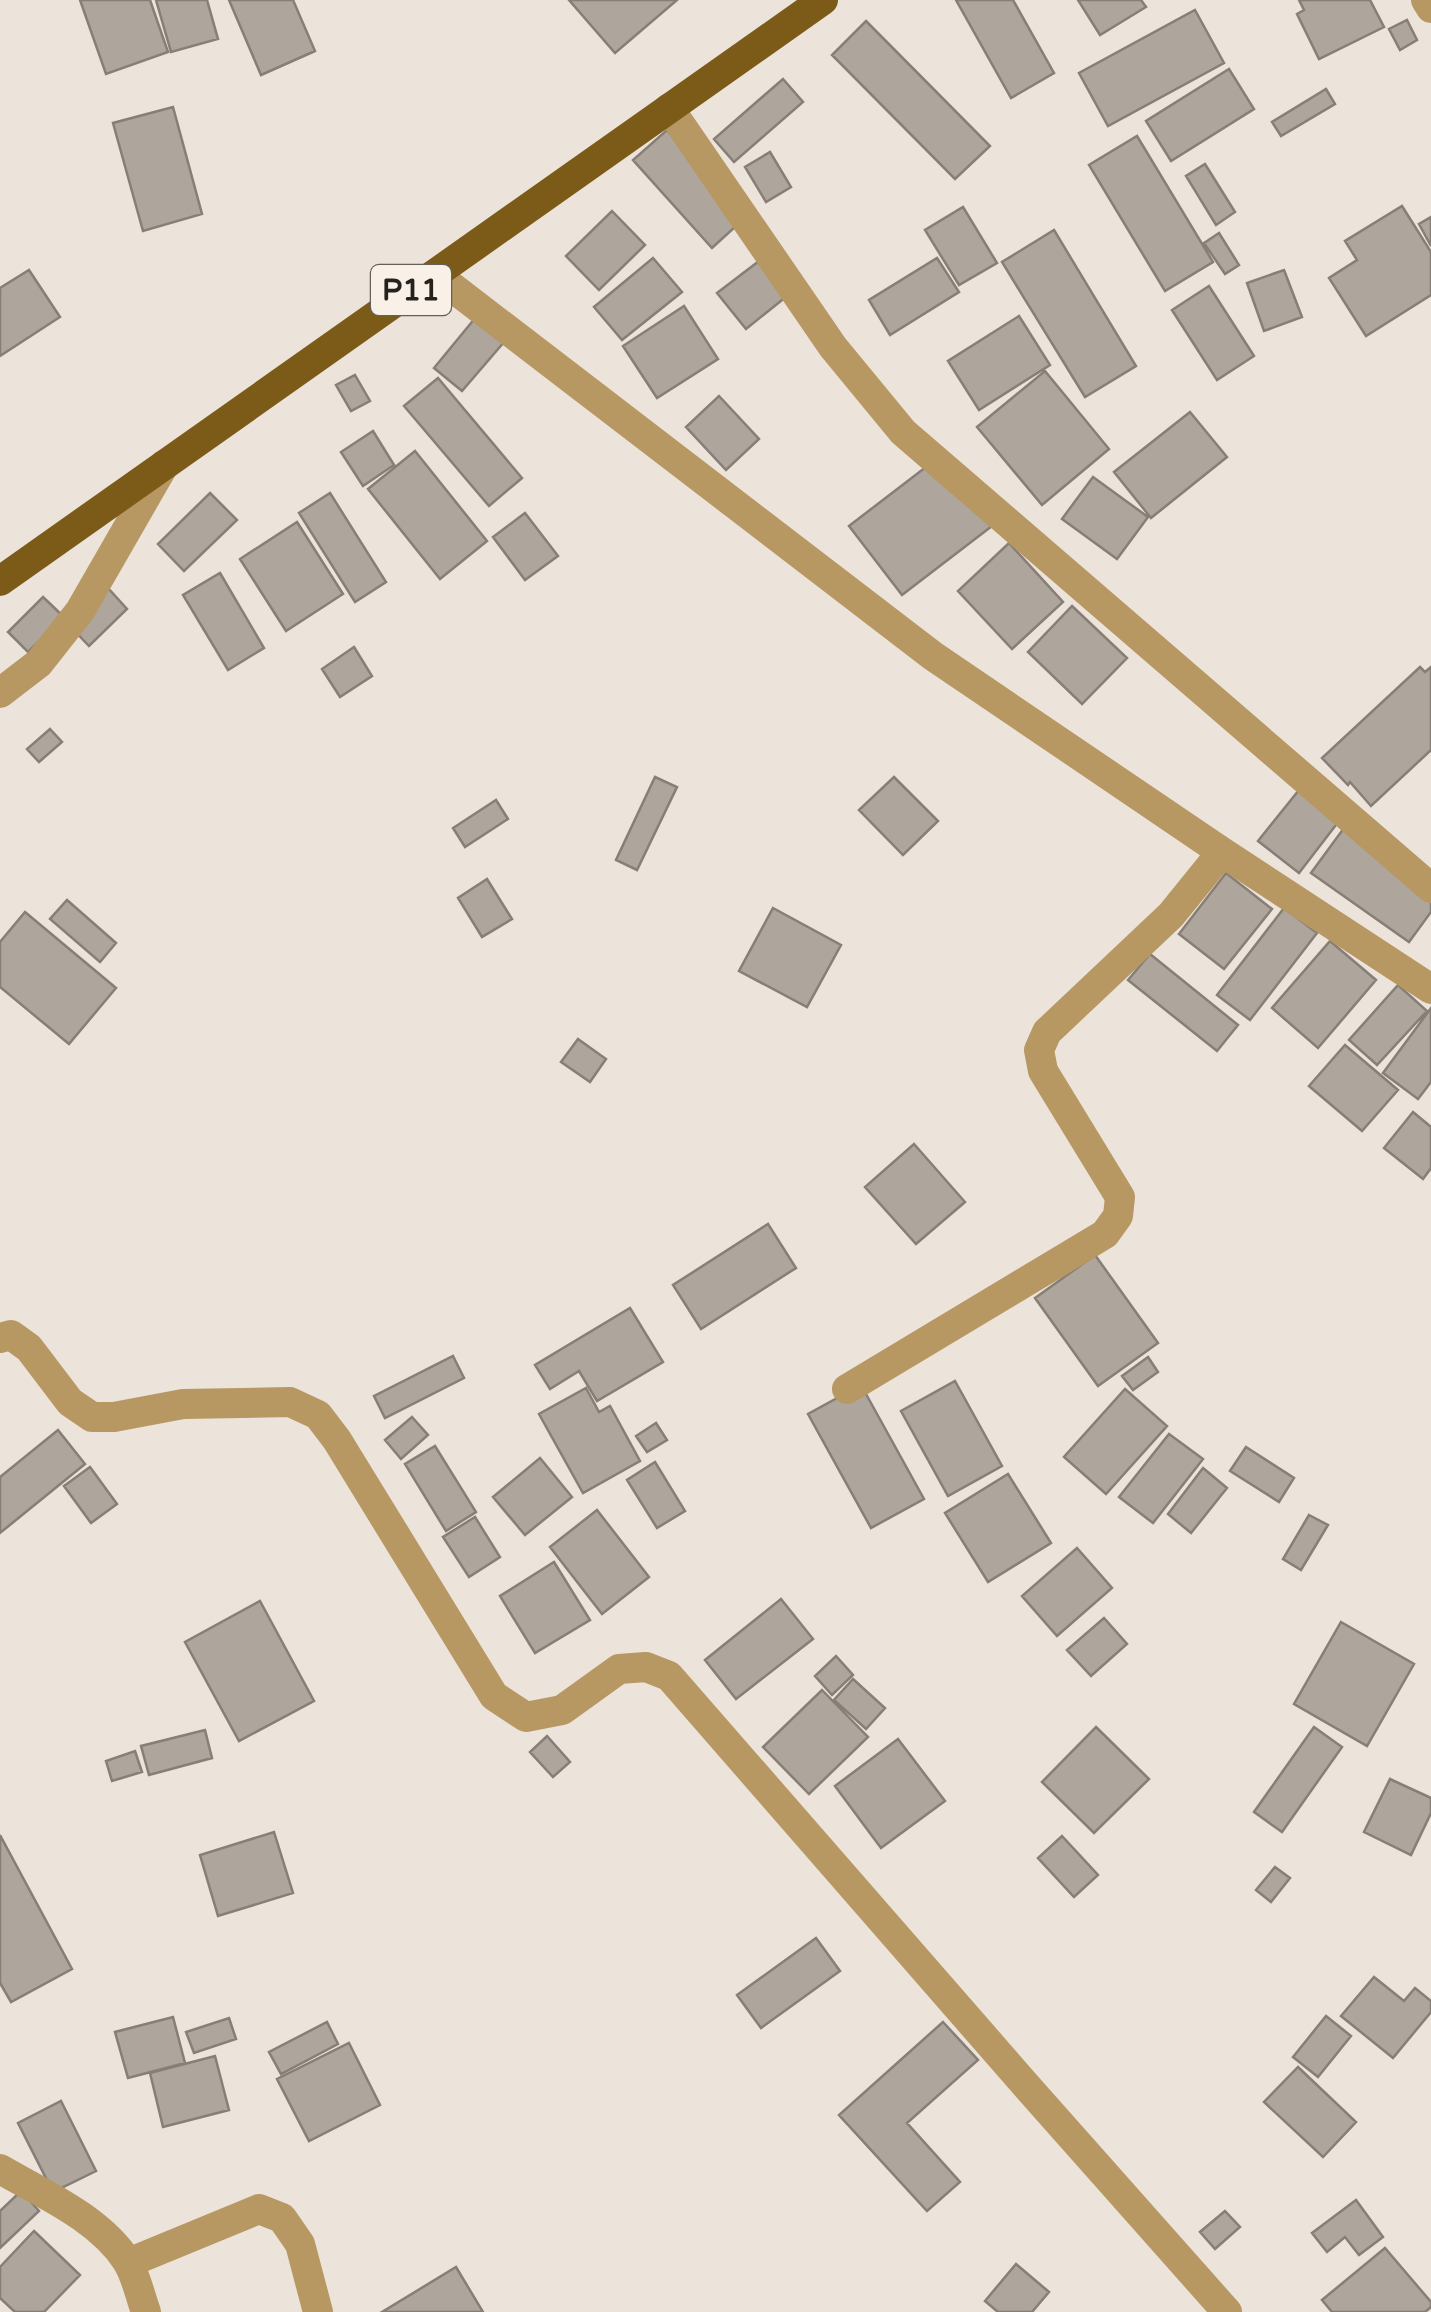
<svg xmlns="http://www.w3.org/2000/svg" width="1431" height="2312" viewBox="0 0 1431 2312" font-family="'Varela Round',sans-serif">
  <rect width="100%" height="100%" fill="#ece3da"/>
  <!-- building -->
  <path fill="#aea59c" stroke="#877e76" stroke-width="2.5" d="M 80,0 L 150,0 L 168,52 L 106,74 Z
    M 156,0 L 207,0 L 218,39 L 171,52 Z
    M 229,0 L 293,0 L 315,51 L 261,75 Z
    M 569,0 L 677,0 L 615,53 Z
    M 956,0 L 1013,0 L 1054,73 L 1011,98 Z
    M 1078,0 L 1141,0 L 1146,7 L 1100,35 Z
    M 1299,0 L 1370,0 L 1384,27 L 1319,59 L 1297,14 L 1304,10 Z
    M 1195,10 L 1224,63 L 1108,126 L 1079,73 Z
    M 1407,20 L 1417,40 L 1400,50 L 1389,29 Z
    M 866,21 L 990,146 L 955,179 L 832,55 Z
    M 1229,69 L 1254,109 L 1171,161 L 1146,121 Z
    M 783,79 L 803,102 L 734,162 L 714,139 Z
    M 1326,89 L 1335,104 L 1281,136 L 1272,122 Z
    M 173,107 L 202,214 L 143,231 L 113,123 Z
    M 667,130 L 746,217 L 712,248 L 633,160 Z
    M 1137,136 L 1213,262 L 1165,291 L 1089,165 Z
    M 770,152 L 791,187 L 766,202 L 745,167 Z
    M 1205,164 L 1235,212 L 1216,225 L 1186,176 Z
    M 1402,206 L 1431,252 L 1431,295 L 1366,336 L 1329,278 L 1357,260 L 1345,241 Z
    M 963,207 L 997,263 L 959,285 L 925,230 Z
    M 612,211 L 645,245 L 599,290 L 566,256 Z
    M 1431,217 L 1431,246 L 1419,224 Z
    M 1054,230 L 1136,366 L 1085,397 L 1002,262 Z
    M 1219,233 L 1239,265 L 1225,274 L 1204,243 Z
    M 653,258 L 682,292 L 622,340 L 594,307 Z
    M 937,258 L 959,292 L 890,335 L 869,300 Z
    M 759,261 L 787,296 L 746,329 L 717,293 Z
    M 29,270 L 60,317 L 0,356 L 0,288 Z
    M 1284,270 L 1302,317 L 1264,331 L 1247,283 Z
    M 1209,286 L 1254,356 L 1217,380 L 1172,310 Z
    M 684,306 L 718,359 L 657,398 L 623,346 Z
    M 1019,316 L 1050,365 L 979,410 L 948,361 Z
    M 476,317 L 505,341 L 462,391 L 434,368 Z
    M 1045,371 L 1109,449 L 1042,505 L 977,427 Z
    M 355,375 L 370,401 L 351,411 L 336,385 Z
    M 438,378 L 522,478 L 489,506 L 404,406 Z
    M 719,396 L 759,439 L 726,470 L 686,427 Z
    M 1190,412 L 1227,457 L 1151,518 L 1114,472 Z
    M 373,431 L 394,465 L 363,486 L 341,452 Z
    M 415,451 L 487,541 L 440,579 L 368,489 Z
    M 939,457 L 992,526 L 902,595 L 849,526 Z
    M 1093,477 L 1148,517 L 1117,559 L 1062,519 Z
    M 210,493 L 237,520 L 184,571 L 158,544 Z
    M 330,493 L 386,582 L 355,602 L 299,513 Z
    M 525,513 L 558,556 L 525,580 L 493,537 Z
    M 297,522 L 343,594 L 286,631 L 240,559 Z
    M 1009,543 L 1063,602 L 1012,649 L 958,591 Z
    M 220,573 L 264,648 L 228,670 L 183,595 Z
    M 108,588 L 127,609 L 89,646 L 69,625 Z
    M 43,597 L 64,617 L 28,652 L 8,632 Z
    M 1072,606 L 1127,658 L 1082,704 L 1028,652 Z
    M 354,647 L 372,676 L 340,697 L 322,669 Z
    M 1420,667 L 1425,672 L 1431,667 L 1431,750 L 1371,806 L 1350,782 L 1348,785 L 1322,758 Z
    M 50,729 L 62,742 L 39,762 L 27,749 Z
    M 655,777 L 677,787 L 637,870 L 616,860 Z
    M 894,777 L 938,821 L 903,855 L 859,810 Z
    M 1299,790 L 1339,821 L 1299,873 L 1258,841 Z
    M 496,800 L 508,819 L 465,847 L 453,828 Z
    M 1352,817 L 1431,890 L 1431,912 L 1409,942 L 1311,873 Z
    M 1226,873 L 1272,909 L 1224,969 L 1179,934 Z
    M 487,879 L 512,919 L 482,937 L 458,898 Z
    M 67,900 L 116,943 L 100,962 L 50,919 Z
    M 773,908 L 841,945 L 807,1007 L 739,971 Z
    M 1284,908 L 1317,933 L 1250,1020 L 1217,995 Z
    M 25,912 L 116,988 L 69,1044 L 0,987 L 0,942 Z
    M 1330,941 L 1376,980 L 1318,1048 L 1272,1008 Z
    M 1150,954 L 1238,1025 L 1217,1051 L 1128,980 Z
    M 1398,985 L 1427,1011 L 1377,1065 L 1349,1040 Z
    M 1431,1008 L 1431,1082 L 1418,1099 L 1383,1073 Z
    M 578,1039 L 606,1059 L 590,1082 L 561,1062 Z
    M 1345,1045 L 1398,1090 L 1362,1131 L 1309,1086 Z
    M 1413,1112 L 1431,1127 L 1431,1168 L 1423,1179 L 1384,1148 Z
    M 914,1144 L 965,1202 L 916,1244 L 865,1187 Z
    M 768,1224 L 796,1268 L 701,1329 L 673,1285 Z
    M 1095,1255 L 1158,1343 L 1098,1386 L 1035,1298 Z
    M 630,1308 L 663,1362 L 597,1401 L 579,1371 L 550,1389 L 535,1365 Z
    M 453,1356 L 464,1378 L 385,1418 L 374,1396 Z
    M 1148,1357 L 1158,1372 L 1133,1390 L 1122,1376 Z
    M 955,1381 L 1002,1466 L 948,1496 L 901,1411 Z
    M 861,1385 L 924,1499 L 871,1528 L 808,1414 Z
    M 586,1388 L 599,1412 L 610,1406 L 640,1461 L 583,1493 L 539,1414 Z
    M 1125,1389 L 1167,1426 L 1106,1494 L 1064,1457 Z
    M 412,1417 L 428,1435 L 401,1459 L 385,1440 Z
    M 656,1423 L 667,1440 L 647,1452 L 636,1436 Z
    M 58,1430 L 85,1464 L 0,1533 L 0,1477 Z
    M 1169,1434 L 1203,1459 L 1153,1523 L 1119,1497 Z
    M 435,1446 L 476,1512 L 446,1531 L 405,1464 Z
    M 1246,1447 L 1294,1478 L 1279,1502 L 1230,1471 Z
    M 540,1458 L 572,1497 L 525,1535 L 493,1497 Z
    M 655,1462 L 685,1511 L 657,1528 L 627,1480 Z
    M 90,1467 L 117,1504 L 91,1523 L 64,1486 Z
    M 1203,1468 L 1227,1488 L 1191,1533 L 1168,1514 Z
    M 1008,1474 L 1051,1543 L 988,1582 L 945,1513 Z
    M 597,1510 L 649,1577 L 602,1614 L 550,1547 Z
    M 1309,1515 L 1328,1525 L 1301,1570 L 1283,1559 Z
    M 475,1517 L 500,1557 L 469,1577 L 443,1537 Z
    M 1077,1548 L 1112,1588 L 1057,1636 L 1022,1596 Z
    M 554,1562 L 590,1620 L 535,1653 L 500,1596 Z
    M 781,1599 L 813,1639 L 736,1699 L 705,1660 Z
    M 260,1601 L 314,1701 L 239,1741 L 185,1642 Z
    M 1104,1618 L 1127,1644 L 1091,1676 L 1067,1650 Z
    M 1341,1622 L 1414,1664 L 1367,1746 L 1294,1704 Z
    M 836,1656 L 853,1675 L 832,1695 L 815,1676 Z
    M 853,1679 L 885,1708 L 866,1729 L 834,1700 Z
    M 822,1690 L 868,1737 L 809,1794 L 763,1747 Z
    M 1096,1727 L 1149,1779 L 1094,1833 L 1042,1782 Z
    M 1314,1727 L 1342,1747 L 1282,1832 L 1254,1812 Z
    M 205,1730 L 212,1758 L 149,1775 L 141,1746 Z
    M 547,1736 L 570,1762 L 553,1777 L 530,1752 Z
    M 898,1739 L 945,1801 L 881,1848 L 835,1786 Z
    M 135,1751 L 142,1772 L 112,1781 L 106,1761 Z
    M 1390,1779 L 1431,1798 L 1431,1813 L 1411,1855 L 1364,1832 Z
    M 274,1832 L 293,1893 L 218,1916 L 200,1855 Z
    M 0,1835 L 72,1969 L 11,2002 L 0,1983 Z
    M 1062,1836 L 1098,1875 L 1074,1897 L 1038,1858 Z
    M 1275,1867 L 1290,1878 L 1271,1902 L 1256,1890 Z
    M 816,1938 L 840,1971 L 761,2028 L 737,1995 Z
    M 1374,1977 L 1404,2001 L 1415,1988 L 1431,2001 L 1431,2012 L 1393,2058 L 1341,2016 Z
    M 1326,2016 L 1351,2036 L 1318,2077 L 1293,2057 Z
    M 173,2017 L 185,2063 L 128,2078 L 115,2032 Z
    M 229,2018 L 236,2039 L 194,2053 L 186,2032 Z
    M 327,2022 L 338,2044 L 281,2074 L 269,2052 Z
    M 943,2022 L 978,2060 L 907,2123 L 960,2182 L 927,2211 L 839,2115 Z
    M 349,2043 L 380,2105 L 309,2141 L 277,2079 Z
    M 215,2056 L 229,2110 L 163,2127 L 150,2073 Z
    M 1298,2067 L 1356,2122 L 1323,2157 L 1264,2102 Z
    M 61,2101 L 96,2171 L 53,2192 L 18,2123 Z
    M 21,2191 L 39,2211 L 0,2248 L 0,2211 Z
    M 1356,2200 L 1383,2237 L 1359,2255 L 1345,2237 L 1327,2252 L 1312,2233 Z
    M 1225,2211 L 1240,2227 L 1215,2249 L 1200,2232 Z
    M 34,2231 L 80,2275 L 44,2312 L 15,2312 L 0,2298 L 0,2267 Z
    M 1385,2248 L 1431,2302 L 1431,2307 L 1425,2312 L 1332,2312 L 1322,2300 Z
    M 1016,2264 L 1049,2292 L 1032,2312 L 998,2312 L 985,2301 Z
    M 456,2267 L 483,2312 L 382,2312 Z"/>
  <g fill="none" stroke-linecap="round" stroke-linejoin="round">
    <!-- minor -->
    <path stroke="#b79762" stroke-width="30" d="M 1426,0 L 1431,8
      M 669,108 L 833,347 L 903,432 L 1431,888
      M 435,274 L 933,656 L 1222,852 L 1431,989
      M 0,693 L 39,663 L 80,611 L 164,465
      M 0,1338 L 11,1335 L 29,1348 L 70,1402 L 92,1417 L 114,1417 L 183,1404 L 290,1402 L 318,1415 L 337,1440 L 494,1696 L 526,1717 L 562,1710 L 619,1669 L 646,1667 L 669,1676 L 1023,2082 L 1227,2312
      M 847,1389 L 1105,1234 L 1118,1216 L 1120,1197 L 1043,1071 L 1039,1050 L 1047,1032 L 1171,915 L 1222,852
      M 0,2169 C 43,2194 99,2218 127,2261 C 136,2275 140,2296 146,2312
      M 128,2263 L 259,2209 L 282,2218 L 300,2244 L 318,2312"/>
    <!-- major -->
    <path stroke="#7c5b19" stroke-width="30" d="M 0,581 L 823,0"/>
  </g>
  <g text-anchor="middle" stroke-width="9" stroke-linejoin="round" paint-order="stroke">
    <!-- shield labels -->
    <rect fill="#f9f0e7" stroke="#65605a" stroke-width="2.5" x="371" y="265" width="80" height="50" rx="8"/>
    <g font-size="30" font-weight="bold" fill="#25221e">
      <text x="411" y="300">P11</text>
    </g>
  </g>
</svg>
